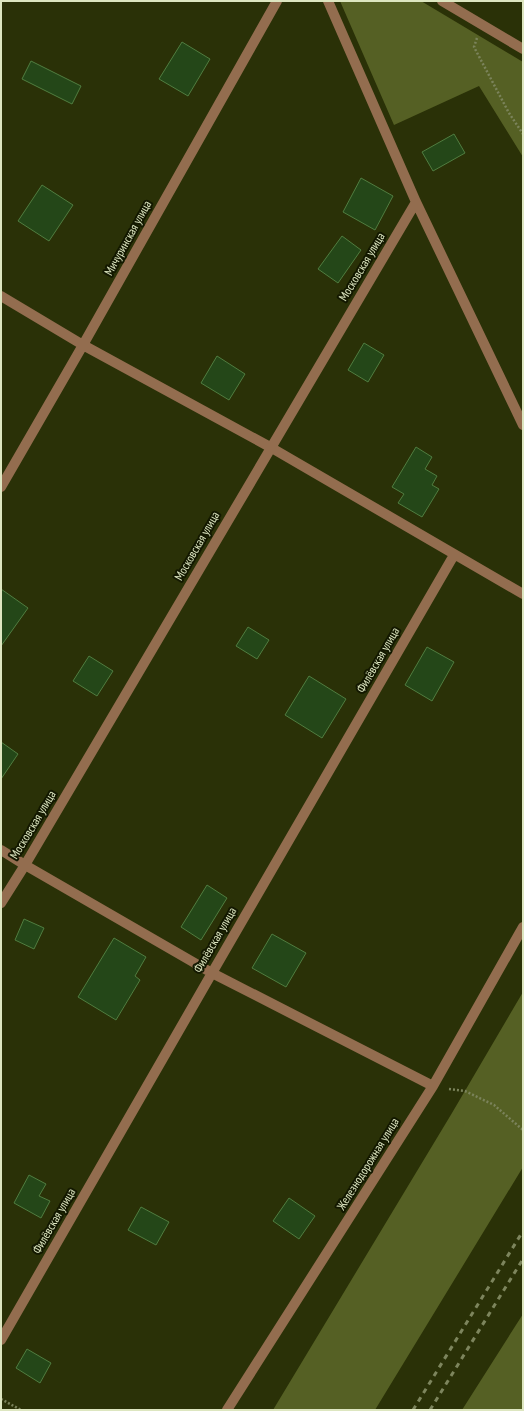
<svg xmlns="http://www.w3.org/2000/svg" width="524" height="1411" viewBox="0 0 524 1411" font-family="'PT Sans Narrow',sans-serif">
  <rect width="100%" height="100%" fill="#2a3107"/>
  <!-- forest -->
  <path fill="#556024" d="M 340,1 L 421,1 L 523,62 L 523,157 L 479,86 L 394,125 Z
    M 523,992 L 523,1167 L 375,1410 L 273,1410 L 452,1113 Z
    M 523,1314 L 523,1410 L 462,1410 Z"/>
  <!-- building -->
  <path fill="#244718" stroke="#507d40" d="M 182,42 L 210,59 L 188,96 L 159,79 Z
    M 31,61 L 81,86 L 72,104 L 22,79 Z
    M 454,134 L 465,153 L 433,171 L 422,152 Z
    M 361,178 L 393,196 L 375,230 L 343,212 Z
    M 42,185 L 73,205 L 49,241 L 18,221 Z
    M 342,236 L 361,250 L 338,283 L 318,269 Z
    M 364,343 L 384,355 L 368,382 L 348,370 Z
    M 217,356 L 245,374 L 229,400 L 201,383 Z
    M 416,447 L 432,457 L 425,469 L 437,476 L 432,485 L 439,489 L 422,517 L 398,503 L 404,494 L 392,487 Z
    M 1,589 L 28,608 L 1,646 Z
    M 248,627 L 269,640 L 257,659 L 236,646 Z
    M 427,647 L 454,662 L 432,701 L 405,685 Z
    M 89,656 L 113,671 L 97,696 L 73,681 Z
    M 309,676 L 346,699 L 322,738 L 285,715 Z
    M 1,742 L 18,754 L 1,779 Z
    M 207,885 L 227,898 L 201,940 L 181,927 Z
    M 24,919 L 44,928 L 34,949 L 15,940 Z
    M 272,934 L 306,953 L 286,987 L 252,968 Z
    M 114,938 L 146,957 L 135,976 L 140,980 L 116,1020 L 78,997 Z
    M 29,1175 L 46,1184 L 39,1196 L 50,1201 L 41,1218 L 14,1203 Z
    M 289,1198 L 315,1216 L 299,1239 L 273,1221 Z
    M 141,1207 L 169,1222 L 156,1245 L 128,1230 Z
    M 27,1349 L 51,1363 L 40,1383 L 16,1368 Z"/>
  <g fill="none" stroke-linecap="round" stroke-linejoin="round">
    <!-- path -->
    <path stroke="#7b835b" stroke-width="2.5" stroke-dasharray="2 2" stroke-linecap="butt" d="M 477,38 L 474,47 L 509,113 L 523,134
      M 449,1089 L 465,1091 L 494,1105 L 523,1130
      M 1,1399 L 21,1410"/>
    <!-- minor -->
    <path stroke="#936d4f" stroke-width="10" d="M 328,1 L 416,202 L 523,425
      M 442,1 L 523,49
      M 1,296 L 83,345 L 270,447 L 523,594
      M 1,487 L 83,345 L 277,1
      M 1,850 L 25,865 L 212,973 L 433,1086
      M 1,903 L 25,865 L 416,202
      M 1,1340 L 212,973 L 454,555
      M 227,1410 L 433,1086 L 523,927"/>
    <!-- rail -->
    <path stroke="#7d855d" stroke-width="3" stroke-dasharray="5 5" stroke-linecap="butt" d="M 413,1410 L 523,1231
      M 430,1410 L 523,1259"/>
  </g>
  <g text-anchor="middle" stroke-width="4" stroke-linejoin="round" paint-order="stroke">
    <!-- street labels -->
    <g font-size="12" fill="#dde6c0" stroke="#131800">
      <text transform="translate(128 238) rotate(-61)" y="4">Мичуринская улица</text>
      <text transform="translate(362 267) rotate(-59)" y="4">Московская улица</text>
      <text transform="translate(197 546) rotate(-60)" y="4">Московская улица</text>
      <text transform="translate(378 660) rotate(-60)" y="4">Филёвская улица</text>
      <text transform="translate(33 825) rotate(-59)" y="4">Московская улица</text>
      <text transform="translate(215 940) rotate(-60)" y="4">Филёвская улица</text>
      <text transform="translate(368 1164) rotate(-58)" y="4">Железнодорожная улица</text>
      <text transform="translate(54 1221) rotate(-60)" y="4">Филёвская улица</text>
    </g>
  </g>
  <!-- border -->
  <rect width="524" height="1411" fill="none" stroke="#dde6c0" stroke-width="4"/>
</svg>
